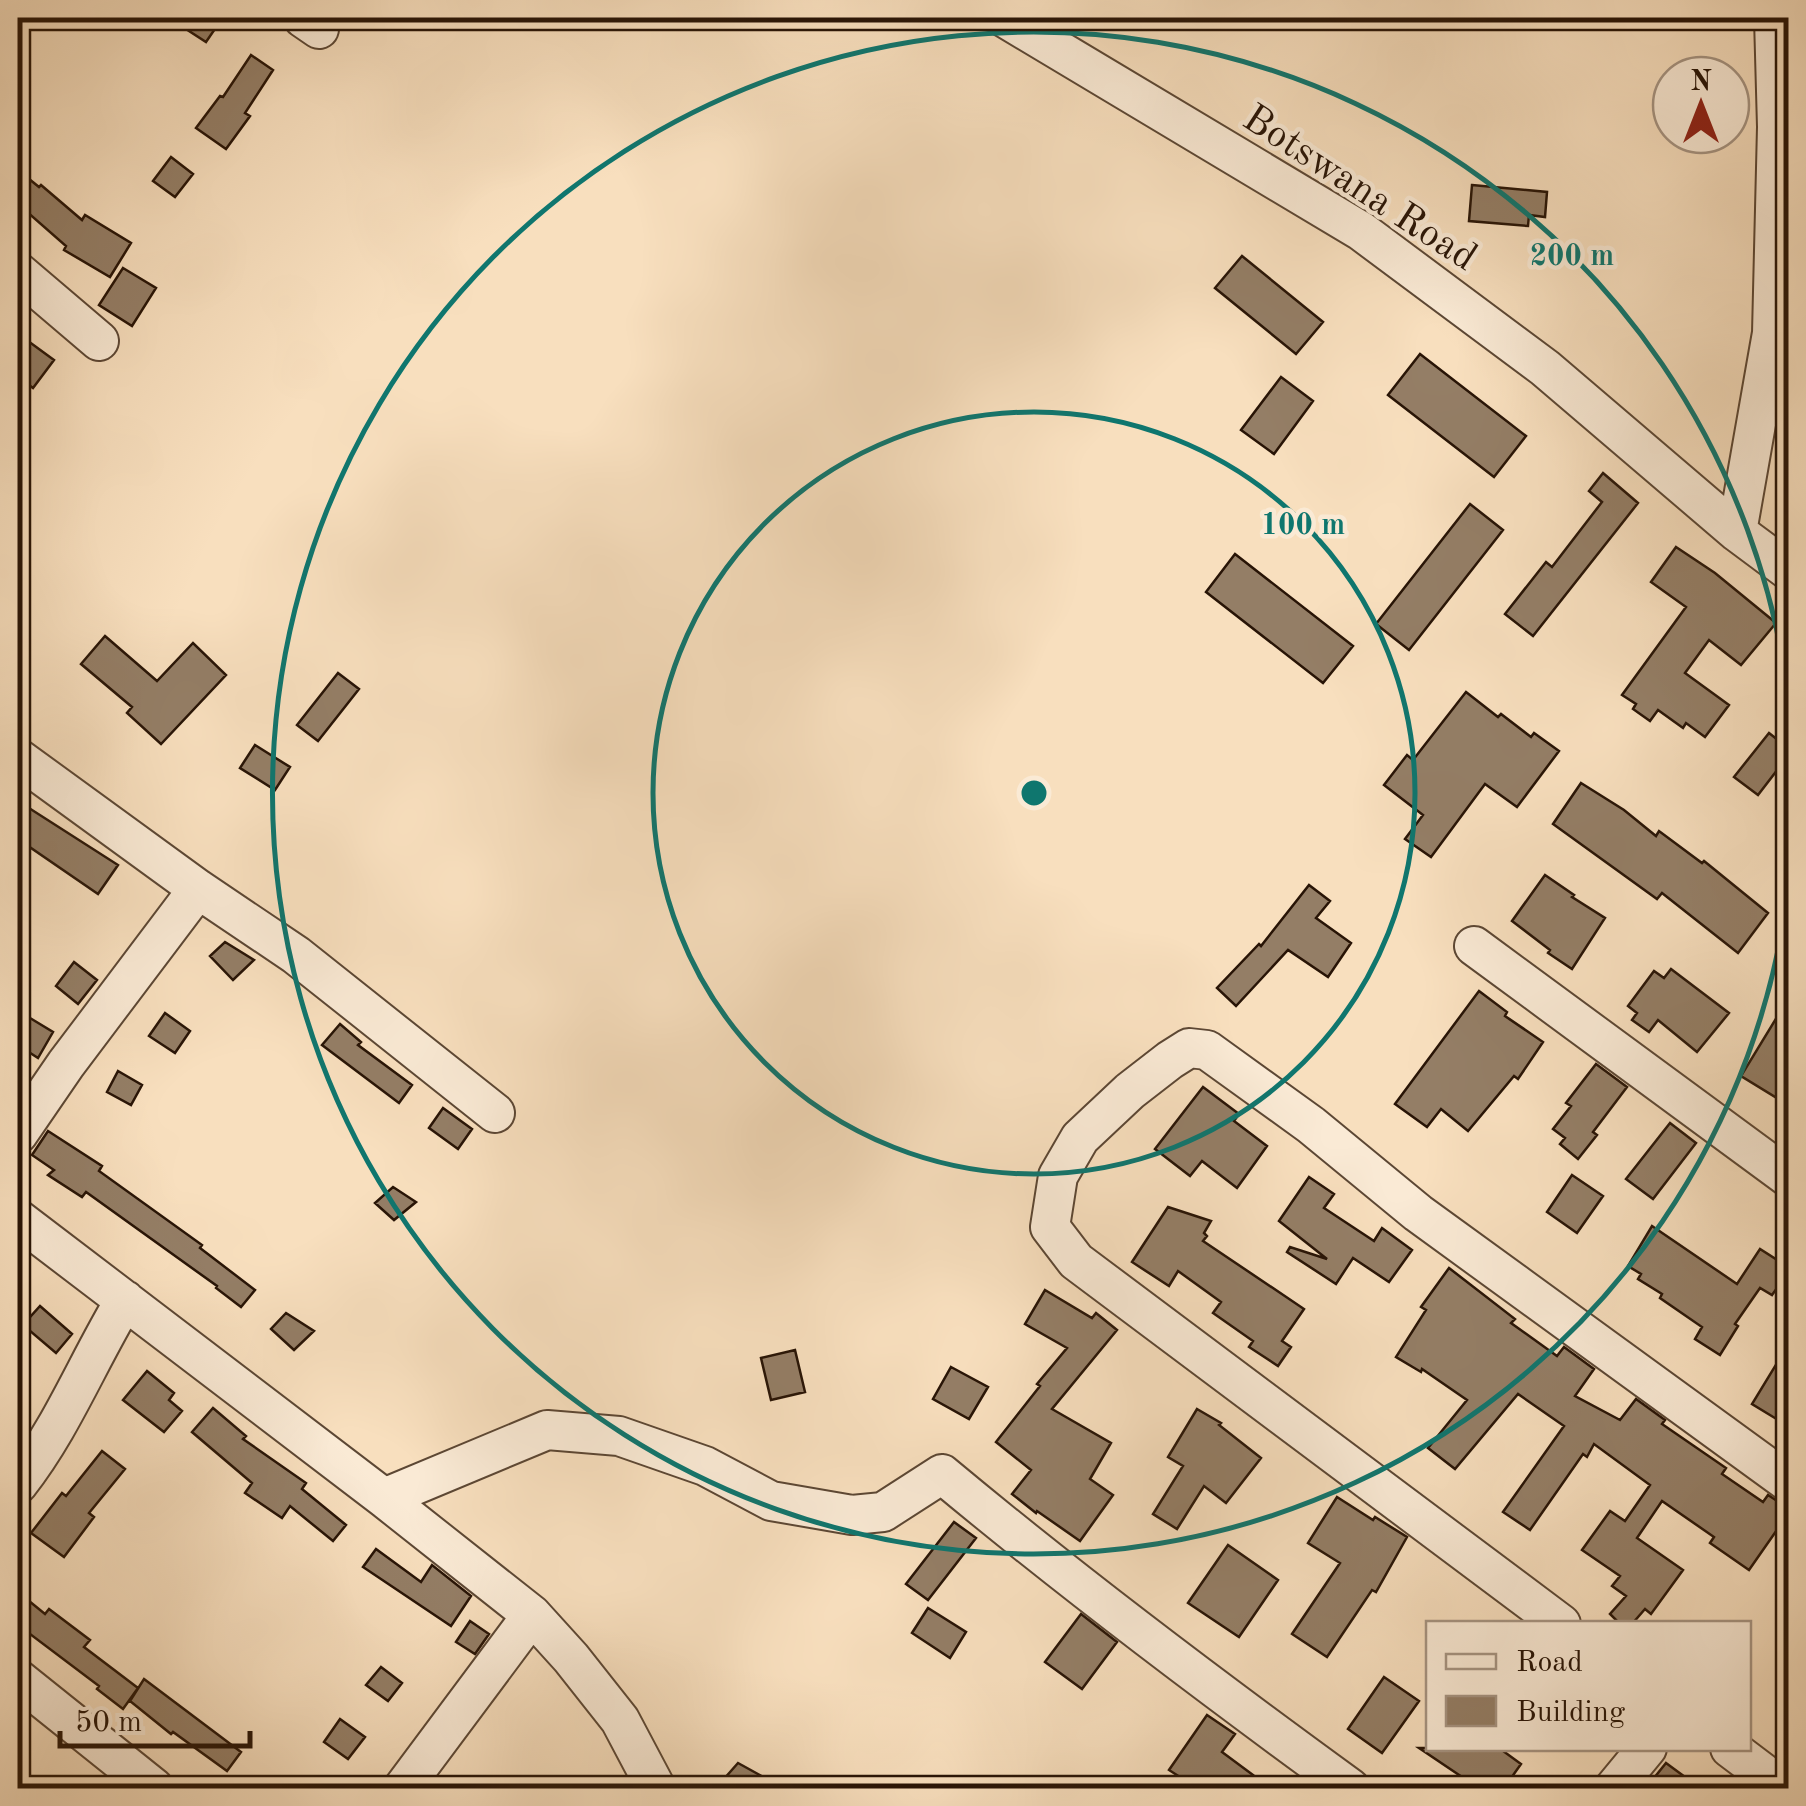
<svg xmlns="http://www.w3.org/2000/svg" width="1806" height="1806" viewBox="0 0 1806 1806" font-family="'Old Standard TT',serif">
  <rect width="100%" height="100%" fill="#f8dfbe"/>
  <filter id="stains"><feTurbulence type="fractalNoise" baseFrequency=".002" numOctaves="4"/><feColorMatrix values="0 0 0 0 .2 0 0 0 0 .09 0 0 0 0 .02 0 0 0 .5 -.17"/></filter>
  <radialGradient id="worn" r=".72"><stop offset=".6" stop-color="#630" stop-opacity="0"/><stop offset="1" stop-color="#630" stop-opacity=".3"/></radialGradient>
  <!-- building -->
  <path fill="#947e66" stroke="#281406" stroke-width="2.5" d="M 169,18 L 203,18 L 217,26 L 206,42 Z
    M 251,55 L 273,70 L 245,113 L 250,116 L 226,149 L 196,128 L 220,96 L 223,97 Z
    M 171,157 L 193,174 L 175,197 L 153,181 Z
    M 18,170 L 39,187 L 41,185 L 82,220 L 85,215 L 131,243 L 110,277 L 64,250 L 66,246 L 18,204 Z
    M 1472,185 L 1547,192 L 1545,217 L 1529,215 L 1528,226 L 1469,221 Z
    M 1242,256 L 1323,322 L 1296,354 L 1215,288 Z
    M 123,268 L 156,288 L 132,326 L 99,305 Z
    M 28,341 L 54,360 L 33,388 L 18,377 L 18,356 Z
    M 1420,354 L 1526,436 L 1494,477 L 1388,395 Z
    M 1281,377 L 1313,401 L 1274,454 L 1241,430 Z
    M 1603,473 L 1638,503 L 1533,636 L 1505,614 L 1546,562 L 1552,567 L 1602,502 L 1589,491 Z
    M 1470,504 L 1503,530 L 1409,650 L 1376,624 Z
    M 1676,547 L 1715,573 L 1776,623 L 1741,665 L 1709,640 L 1685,673 L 1729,705 L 1705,737 L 1686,723 L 1683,728 L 1658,710 L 1650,721 L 1633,709 L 1636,704 L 1622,695 L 1686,607 L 1651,582 Z
    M 1235,554 L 1353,646 L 1323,683 L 1206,592 Z
    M 105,636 L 157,681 L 193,643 L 226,675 L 161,744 L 127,713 L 132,707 L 81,664 Z
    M 338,673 L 359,689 L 318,741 L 297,725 Z
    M 1466,692 L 1498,717 L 1501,714 L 1531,737 L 1534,733 L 1559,751 L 1517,807 L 1485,784 L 1431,857 L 1405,839 L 1423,815 L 1384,785 L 1407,755 L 1413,760 Z
    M 1769,733 L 1788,748 L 1788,756 L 1758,795 L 1734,777 Z
    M 255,745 L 290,767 L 275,790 L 240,768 Z
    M 1581,783 L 1624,810 L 1656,836 L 1659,831 L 1702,863 L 1704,861 L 1768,913 L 1738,953 L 1662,893 L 1657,899 L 1553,824 Z
    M 18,801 L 118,865 L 98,894 L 18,839 Z
    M 1545,875 L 1574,895 L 1572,897 L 1605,918 L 1572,969 L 1548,953 L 1550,950 L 1512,921 Z
    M 1309,885 L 1330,901 L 1316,918 L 1351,943 L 1328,977 L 1288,950 L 1236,1006 L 1217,988 L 1259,944 L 1261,946 Z
    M 225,942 L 254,960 L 233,980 L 210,956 Z
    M 74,962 L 97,980 L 78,1004 L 56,986 Z
    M 1671,969 L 1729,1013 L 1697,1052 L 1658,1020 L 1649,1032 L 1632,1020 L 1637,1013 L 1628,1006 L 1654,971 L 1664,978 Z
    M 1479,991 L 1507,1012 L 1505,1016 L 1543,1042 L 1518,1079 L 1514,1076 L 1468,1131 L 1441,1109 L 1427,1127 L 1395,1104 Z
    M 1788,999 L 1788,1105 L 1741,1076 Z
    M 165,1013 L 190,1031 L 175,1053 L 149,1036 Z
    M 30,1018 L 53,1032 L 38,1058 L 18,1045 L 18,1039 Z
    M 340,1024 L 361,1042 L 358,1045 L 412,1085 L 399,1103 L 322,1045 Z
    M 1596,1064 L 1627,1087 L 1593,1132 L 1597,1135 L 1578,1159 L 1560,1144 L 1565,1138 L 1553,1129 L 1571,1106 L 1566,1103 Z
    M 118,1071 L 142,1085 L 131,1105 L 107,1092 Z
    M 1203,1087 L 1239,1114 L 1234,1121 L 1267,1146 L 1237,1188 L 1202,1161 L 1190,1176 L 1155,1149 Z
    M 443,1108 L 472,1129 L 458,1149 L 429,1128 Z
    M 1670,1123 L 1696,1143 L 1653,1199 L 1626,1179 Z
    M 48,1131 L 102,1166 L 99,1171 L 202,1245 L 200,1248 L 255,1290 L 241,1307 L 216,1288 L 217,1286 L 86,1192 L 82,1197 L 48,1175 L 54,1170 L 32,1155 Z
    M 1572,1175 L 1603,1196 L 1577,1233 L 1547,1212 Z
    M 1309,1177 L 1334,1194 L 1324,1208 L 1374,1241 L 1382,1228 L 1412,1250 L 1389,1282 L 1353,1258 L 1336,1284 L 1287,1252 L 1290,1247 L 1327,1259 L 1279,1221 Z
    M 393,1187 L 416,1202 L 394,1220 L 375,1203 Z
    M 1168,1207 L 1211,1221 L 1204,1233 L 1207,1236 L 1203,1241 L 1304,1309 L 1282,1341 L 1291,1347 L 1278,1366 L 1249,1347 L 1253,1341 L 1213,1313 L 1221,1302 L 1178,1271 L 1169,1286 L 1132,1262 Z
    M 1652,1226 L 1737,1284 L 1760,1249 L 1788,1267 L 1788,1297 L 1777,1288 L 1772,1295 L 1760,1288 L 1735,1324 L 1738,1326 L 1720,1355 L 1695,1339 L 1702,1327 L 1660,1298 L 1662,1294 L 1638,1279 L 1641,1274 L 1628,1266 Z
    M 1449,1268 L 1515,1319 L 1511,1323 L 1557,1356 L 1564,1347 L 1594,1369 L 1575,1396 L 1620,1420 L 1636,1399 L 1665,1420 L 1662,1424 L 1726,1468 L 1722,1474 L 1763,1502 L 1768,1495 L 1788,1508 L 1788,1514 L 1749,1570 L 1710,1543 L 1714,1537 L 1662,1501 L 1637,1538 L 1683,1570 L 1651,1614 L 1645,1609 L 1632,1624 L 1620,1624 L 1610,1614 L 1626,1596 L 1612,1586 L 1620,1576 L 1582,1550 L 1610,1511 L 1625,1521 L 1650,1485 L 1594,1444 L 1587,1457 L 1583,1454 L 1530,1530 L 1503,1512 L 1564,1426 L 1518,1394 L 1455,1469 L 1428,1448 L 1467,1400 L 1422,1369 L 1421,1372 L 1396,1357 L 1426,1310 L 1421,1307 Z
    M 1045,1290 L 1092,1318 L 1096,1313 L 1117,1330 L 1052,1409 L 1111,1443 L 1090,1479 L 1113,1495 L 1080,1541 L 1037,1511 L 1036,1513 L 1012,1494 L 1031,1470 L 996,1442 L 1040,1386 L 1037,1384 L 1067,1348 L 1025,1324 Z
    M 40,1306 L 72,1334 L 56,1353 L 23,1325 Z
    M 286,1313 L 314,1331 L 294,1350 L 271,1329 Z
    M 1788,1345 L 1788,1426 L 1752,1404 Z
    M 795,1350 L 805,1392 L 771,1400 L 761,1358 Z
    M 951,1367 L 988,1387 L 969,1419 L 933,1399 Z
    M 147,1371 L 174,1393 L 169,1400 L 182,1411 L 164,1432 L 123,1400 Z
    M 213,1408 L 246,1436 L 243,1439 L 306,1483 L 302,1489 L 346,1525 L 333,1541 L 290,1506 L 282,1518 L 245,1493 L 252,1483 L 192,1432 Z
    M 1197,1409 L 1221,1423 L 1219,1425 L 1261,1458 L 1226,1503 L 1204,1486 L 1177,1529 L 1153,1514 L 1183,1466 L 1168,1457 Z
    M 102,1451 L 125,1469 L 89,1513 L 94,1517 L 64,1557 L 31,1533 L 62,1493 L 66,1496 Z
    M 1337,1497 L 1373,1520 L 1375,1517 L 1407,1537 L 1376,1592 L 1372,1590 L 1327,1657 L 1292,1634 L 1340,1563 L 1308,1543 Z
    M 954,1522 L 976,1538 L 928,1600 L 906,1584 Z
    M 1228,1545 L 1278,1580 L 1239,1637 L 1188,1603 Z
    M 376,1549 L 421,1582 L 432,1565 L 471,1596 L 451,1626 L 363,1567 Z
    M 18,1592 L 45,1614 L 49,1609 L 90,1640 L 84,1647 L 138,1688 L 123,1709 L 97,1689 L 99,1686 L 18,1625 Z
    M 928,1608 L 966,1632 L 950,1658 L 912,1633 Z
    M 1081,1614 L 1117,1642 L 1082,1689 L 1045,1662 Z
    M 470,1621 L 489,1634 L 475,1654 L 456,1642 Z
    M 381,1667 L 402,1683 L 388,1701 L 366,1685 Z
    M 1384,1677 L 1419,1701 L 1382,1753 L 1348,1729 Z
    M 144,1679 L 241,1752 L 227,1771 L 173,1732 L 171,1734 L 130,1701 Z
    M 1207,1715 L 1235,1734 L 1222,1752 L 1253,1775 L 1243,1788 L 1197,1788 L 1169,1770 Z
    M 340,1719 L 365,1737 L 348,1759 L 324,1742 Z
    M 1419,1748 L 1499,1748 L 1521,1764 L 1504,1788 L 1463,1788 L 1468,1781 Z
    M 738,1763 L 783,1788 L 716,1788 Z
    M 1666,1763 L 1700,1788 L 1646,1788 Z"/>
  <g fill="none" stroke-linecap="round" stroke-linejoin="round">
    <defs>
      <path id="minor" d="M 303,18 L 319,29
        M 1005,18 L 1361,231 L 1545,368 L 1737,532 L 1788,570
        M 18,272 L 99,341
        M 1737,532 L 1772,333 L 1777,127 L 1774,18
        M 18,758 L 198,889 L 296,955 L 495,1113
        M 1474,946 L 1788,1177
        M 18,1134 L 66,1064 L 198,889
        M 18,1219 L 384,1498 L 532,1615 L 571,1658 L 620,1720 L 656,1788
        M 18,1484 C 62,1428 88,1361 125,1300
        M 384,1498 L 547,1430 L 619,1436 L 705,1466 L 771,1501 L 852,1515 L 883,1512 L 942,1474 C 1074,1584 1211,1687 1350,1788
        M 1561,1624 L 1076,1261 L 1050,1227 L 1058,1176 L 1080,1138 L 1130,1091 L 1170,1060 L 1189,1048 L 1207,1050 L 1311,1125 L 1418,1213 L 1788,1482
        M 18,1679 L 154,1788
        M 1730,1748 L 1783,1788
        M 403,1788 L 532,1615
        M 1614,1788 L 1647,1748"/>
    </defs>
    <!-- minor casing -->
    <use href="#minor" stroke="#5c4734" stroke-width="42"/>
    <!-- minor -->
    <use href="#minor" stroke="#faead5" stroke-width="38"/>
  </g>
  <!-- distance rings -->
  <g fill="none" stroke="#0f766e" stroke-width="5">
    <circle cx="1034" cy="793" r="381"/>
    <path d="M1788 892A761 761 0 1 1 1788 694"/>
  </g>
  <g text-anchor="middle" stroke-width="9" stroke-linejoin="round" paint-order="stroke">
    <!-- street labels -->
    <g font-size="40" fill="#281406" stroke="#faead5">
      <text transform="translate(1361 186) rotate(33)" y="14">Botswana Road</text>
    </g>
  </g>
  <circle cx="1034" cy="793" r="15" fill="#0f766e" stroke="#faead5" stroke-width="5"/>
  <g font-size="30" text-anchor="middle" font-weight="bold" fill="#0f766e" stroke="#faead5" stroke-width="9" stroke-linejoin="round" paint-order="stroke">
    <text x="1572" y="265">200 m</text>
    <text x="1303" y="534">100 m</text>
  </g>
  <!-- margin -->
  <rect width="1806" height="1806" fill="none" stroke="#f8dfbe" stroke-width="60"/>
  <rect x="20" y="20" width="1766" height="1766" fill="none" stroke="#281406" stroke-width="5"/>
  <rect x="30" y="30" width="1746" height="1746" fill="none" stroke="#281406" stroke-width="2.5"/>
  <!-- legend -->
  <rect x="1426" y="1621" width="325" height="130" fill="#faead5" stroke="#a69482" stroke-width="2.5"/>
  <rect x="1446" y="1654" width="50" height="15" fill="#faead5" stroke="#a69482" stroke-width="2.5"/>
  <text x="1516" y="1671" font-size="30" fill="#281406">Road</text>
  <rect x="1446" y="1696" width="50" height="30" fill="#947e66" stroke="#a69482" stroke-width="2.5"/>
  <text x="1516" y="1721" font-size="30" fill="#281406">Building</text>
  <!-- north arrow -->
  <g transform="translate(1701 105)"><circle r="48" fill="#faead5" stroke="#a69482" stroke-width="2.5"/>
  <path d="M0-8L18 38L0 25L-18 38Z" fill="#8f2418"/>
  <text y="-15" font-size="28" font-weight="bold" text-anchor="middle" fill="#281406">N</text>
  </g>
  <!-- scale -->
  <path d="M60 1731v15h190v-15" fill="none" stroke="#281406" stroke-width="5"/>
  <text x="75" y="1731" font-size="30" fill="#281406" stroke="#faead5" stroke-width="8" paint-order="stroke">50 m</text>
  <rect width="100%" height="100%" filter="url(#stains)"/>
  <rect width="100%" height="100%" fill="url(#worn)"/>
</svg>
